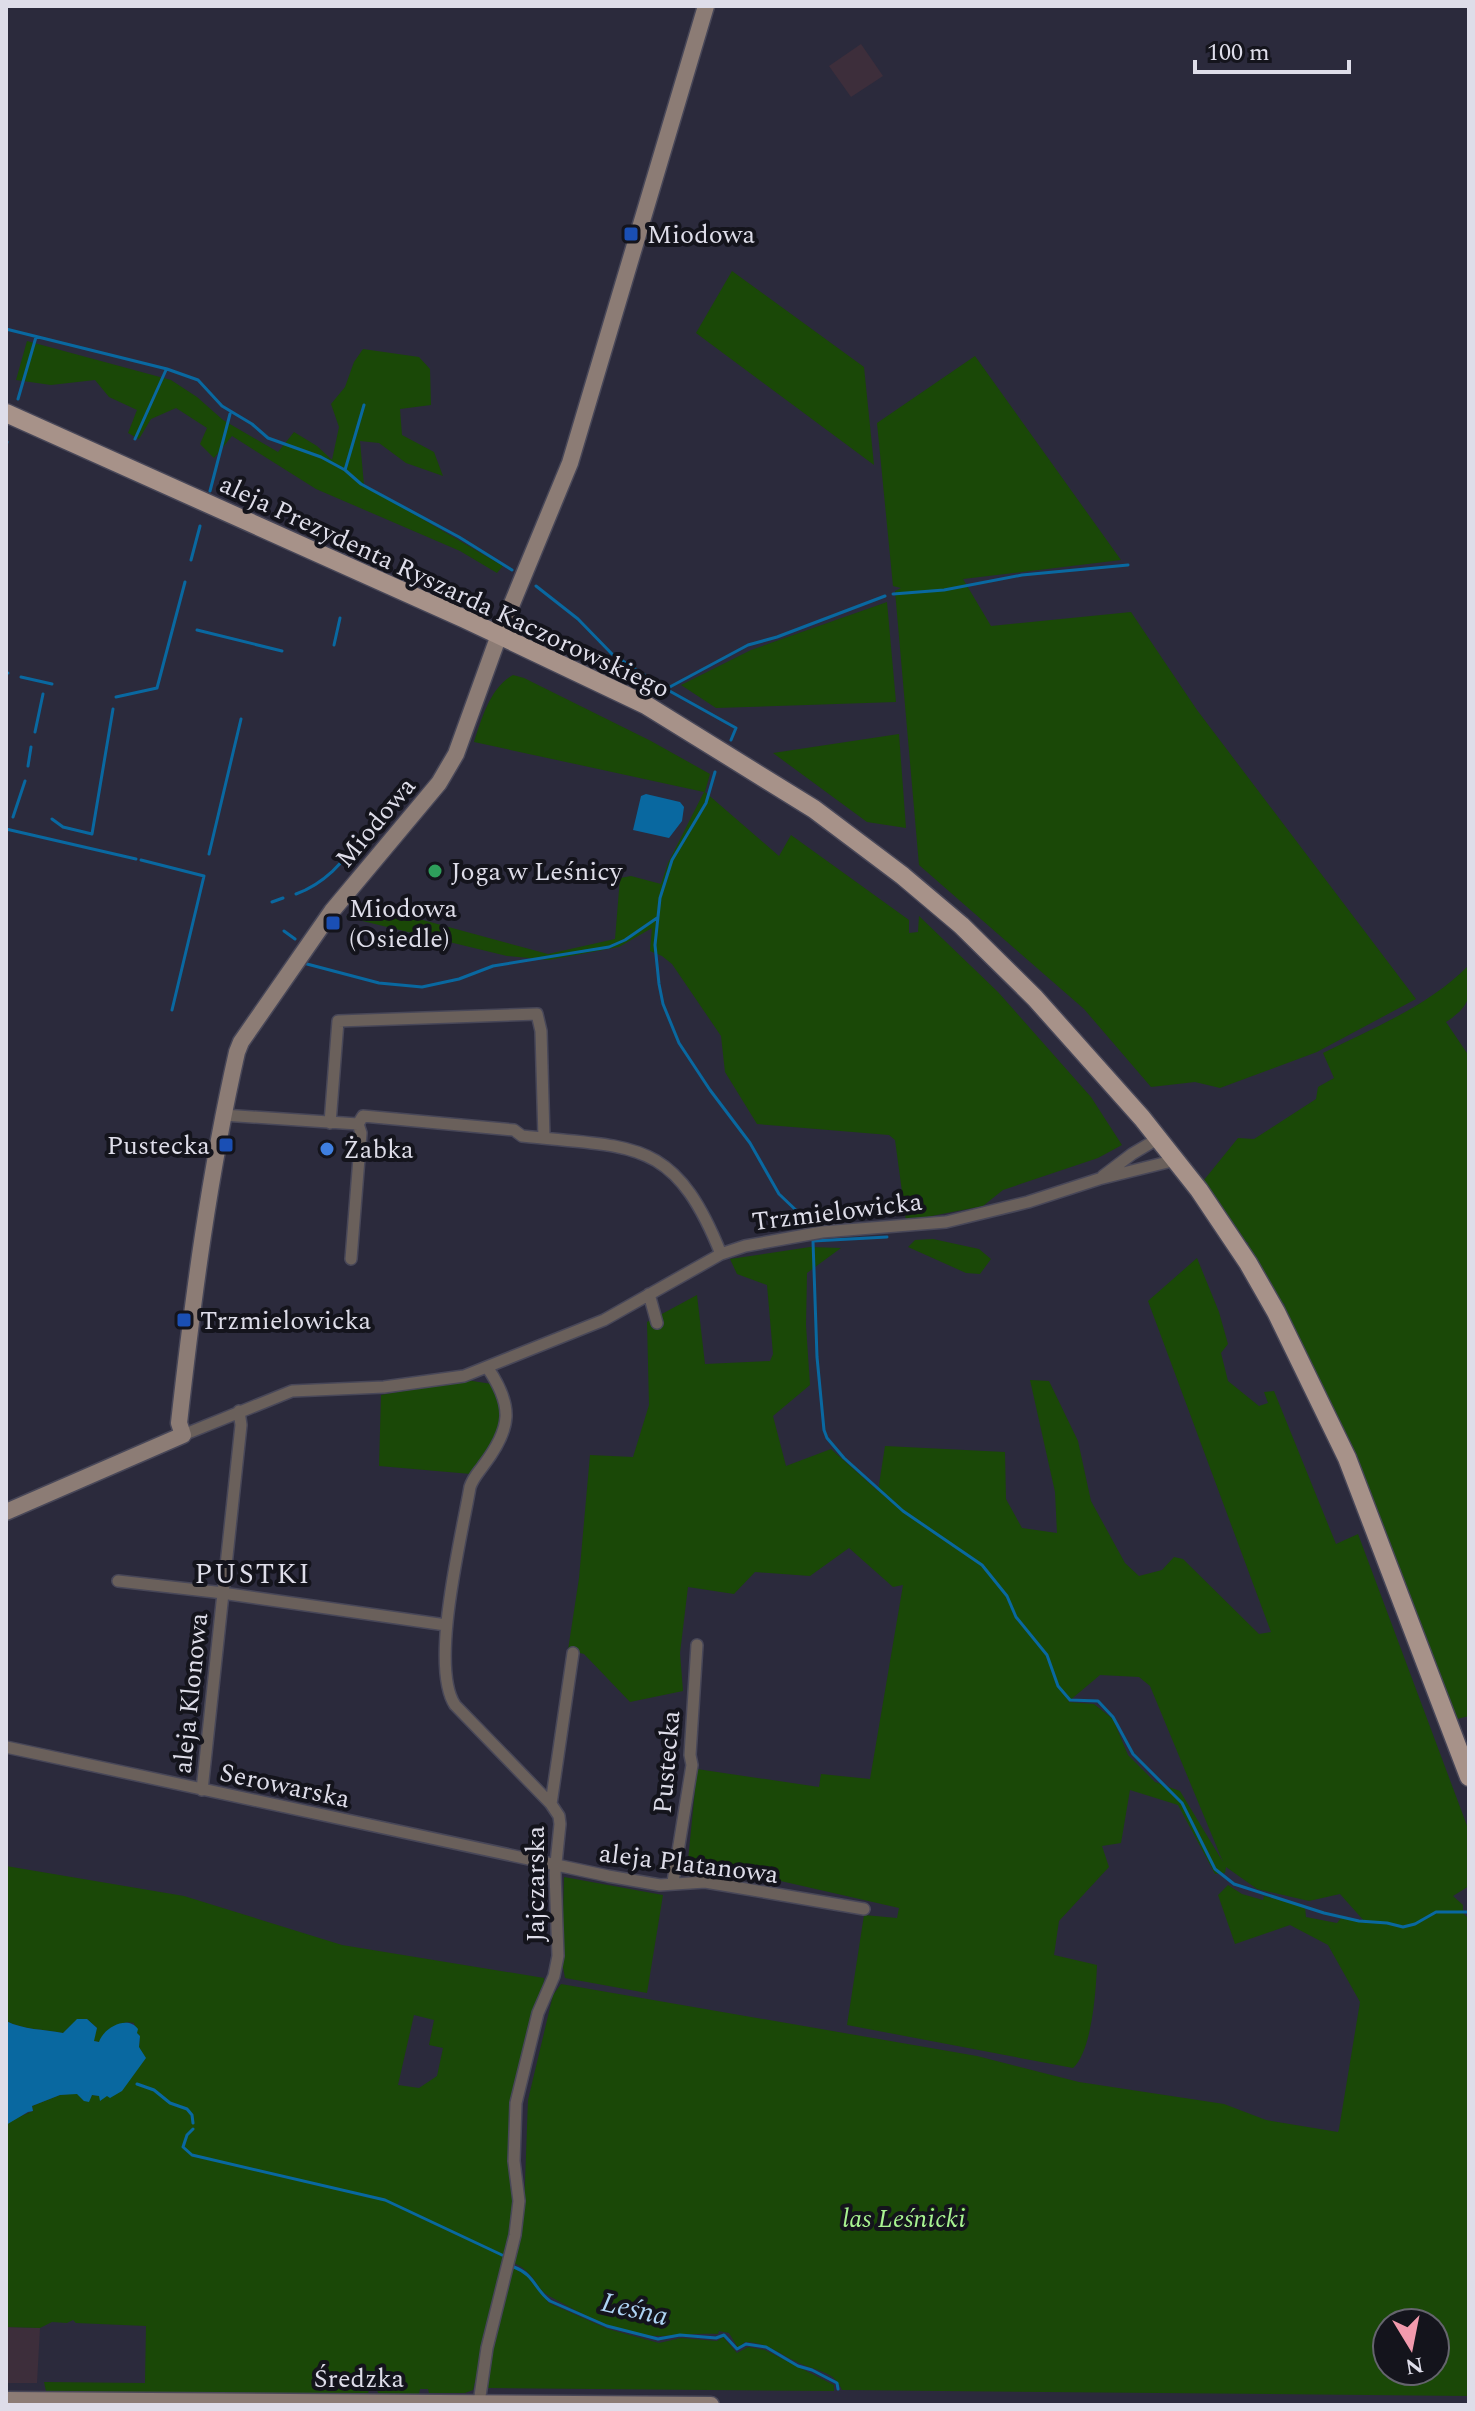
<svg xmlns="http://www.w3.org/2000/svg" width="1475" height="2411" viewBox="0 0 1475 2411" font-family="Spectral,serif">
  <rect width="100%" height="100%" fill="#2b2a3c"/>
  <!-- industrial -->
  <path fill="#3d2e3b" d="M 861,44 L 883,76 L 851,97 L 829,66 Z
    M 6,2327 L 40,2328 L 37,2383 L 6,2383 Z"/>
  <!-- green -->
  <path fill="#1a4807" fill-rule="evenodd" d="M 732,271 L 864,367 L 874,465 L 696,333 Z
    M 27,341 L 171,380 L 197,397 L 223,420 L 278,452 L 294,432 L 317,446 L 332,460 L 339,427 L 331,404 L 345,387 L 354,362 L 363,349 L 419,357 L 430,369 L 431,405 L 400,409 L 402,435 L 434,452 L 443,476 L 406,463 L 379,443 L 360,441 L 364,485 L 503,566 L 497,573 L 460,551 L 316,489 L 232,436 L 214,458 L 200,444 L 207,428 L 176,408 L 151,419 L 139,439 L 128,433 L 137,410 L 109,397 L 95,380 L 51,385 L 16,380 Z
    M 975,356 L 1121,560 L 963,579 L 991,626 L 1131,612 L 1197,710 L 1416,999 L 1317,1052 L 1220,1088 L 1195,1082 L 1151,1087 L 1084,1009 L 919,865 L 895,591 L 901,588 L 893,586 L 877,423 Z
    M 887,602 L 896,702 L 716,708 L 681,685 L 751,650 Z
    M 513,675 L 524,678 L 651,741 L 710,774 L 705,792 L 779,856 L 791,835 L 909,920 L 909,933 L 918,932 L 919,916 L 998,992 L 1091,1097 L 1122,1145 L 1098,1158 L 1003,1190 L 983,1206 L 906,1221 L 895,1140 L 889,1135 L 757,1124 L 725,1072 L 721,1036 L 672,964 L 662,956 L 650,951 L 652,928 L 619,947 L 549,960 L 507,956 L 346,917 L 364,904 L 548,954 L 615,939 L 620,878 L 631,876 L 661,884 L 668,863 L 704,792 L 474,742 C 482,718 490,688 513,675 Z
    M 899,734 L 906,828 L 867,822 L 773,753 Z
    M 1469,965 C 1469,995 1474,1004 1446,1022 L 1469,1056 L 1469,1716 L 1457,1719 L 1453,1715 L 1426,1642 L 1427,1639 L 1425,1639 L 1388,1541 L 1389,1538 L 1387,1538 L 1346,1441 L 1348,1438 L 1345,1438 L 1299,1344 L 1301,1342 L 1298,1341 L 1283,1306 L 1285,1304 L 1282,1303 L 1247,1245 L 1249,1243 L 1246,1242 L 1204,1180 L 1238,1138 L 1254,1139 L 1316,1099 L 1318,1087 L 1334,1078 L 1323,1053 C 1373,1028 1429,1006 1469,965 Z
    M 933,1239 L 979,1249 L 991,1259 L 980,1274 L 966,1273 L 908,1247 L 915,1240 Z
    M 810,1247 L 841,1248 L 807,1273 L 806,1325 L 810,1385 L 773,1416 L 786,1466 L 831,1449 L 878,1491 L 885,1446 L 1005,1452 L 1006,1499 L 1022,1528 L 1057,1533 L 1055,1492 L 1030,1380 L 1049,1381 L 1078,1441 L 1091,1501 L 1125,1563 L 1139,1576 L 1162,1570 L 1174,1557 L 1183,1559 L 1259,1634 L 1271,1632 L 1148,1301 L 1197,1258 L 1219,1312 L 1228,1344 L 1221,1353 L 1228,1381 L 1259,1406 L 1268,1403 L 1264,1392 L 1274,1391 L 1336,1544 L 1358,1534 L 1469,1831 L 1469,1886 L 1453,1896 L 1463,1905 L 1463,1913 L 1469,1919 L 1469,2396 L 842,2390 C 835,2371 816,2371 799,2363 C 780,2355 768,2342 745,2342 L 738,2348 L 729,2333 L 719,2331 L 718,2334 C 699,2333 681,2335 662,2336 C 623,2337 582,2314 549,2296 C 536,2290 536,2273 514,2263 L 524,2209 L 528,2100 L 553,1995 L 561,1984 L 977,2056 L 1079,2082 L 1224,2104 L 1266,2120 L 1338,2132 L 1339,2129 L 1360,2002 L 1328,1945 L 1290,1925 L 1235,1944 L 1218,1895 L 1228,1885 L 1242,1894 L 1263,1900 L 1264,1896 L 1305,1907 L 1306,1917 L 1337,1923 L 1341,1918 L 1365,1922 L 1340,1894 L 1309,1901 L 1257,1889 L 1226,1867 L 1225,1873 L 1215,1874 L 1178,1805 L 1130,1790 L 1121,1843 L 1102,1846 L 1109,1867 L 1059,1921 L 1054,1955 L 1097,1965 C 1096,1991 1092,2051 1073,2068 L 847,2025 L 864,1915 L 897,1918 L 899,1908 L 746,1873 L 744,1880 L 698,1872 L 688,1861 L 697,1769 L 819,1787 L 821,1774 L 870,1779 L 903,1585 L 893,1587 L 849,1548 L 810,1576 L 755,1572 L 734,1594 L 688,1587 L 680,1653 L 683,1691 L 630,1702 L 584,1654 L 568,1650 L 579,1578 L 590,1455 L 633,1457 L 649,1405 L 647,1322 L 697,1295 L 705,1364 L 770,1361 L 773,1354 L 767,1285 L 737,1274 L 730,1259 ZM 1100,1675 L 1139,1677 L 1150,1686 L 1223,1862 L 1180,1791 L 1155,1782 L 1128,1755 L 1113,1719 L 1094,1704 L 1068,1702 ZM 1387,2323 L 1435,2323 L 1435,2371 L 1387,2371 Z
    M 466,1380 L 492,1384 C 516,1413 488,1450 471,1474 L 379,1466 L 381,1395 Z
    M 6,1866 L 184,1896 L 342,1945 L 544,1978 L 543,1996 L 525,2040 L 517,2077 L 516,2203 L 512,2235 L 473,2390 L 465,2393 L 429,2393 L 428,2389 L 420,2389 L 419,2394 L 379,2394 L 373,2384 L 370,2385 L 368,2394 L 124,2394 L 46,2391 L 44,2382 L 145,2383 L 146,2326 L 76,2323 L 73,2320 L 67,2323 L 52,2322 L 40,2328 L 6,2327 L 7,2122 L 33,2111 L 32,2106 L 60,2095 L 77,2093 L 84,2101 L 89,2101 L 92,2095 C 121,2100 130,2078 145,2058 L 139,2047 L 140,2036 L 136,2033 L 134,2023 C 120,2019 109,2032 99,2042 L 93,2041 L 97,2028 L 87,2019 L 77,2020 L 63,2033 C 43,2029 24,2030 6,2021 ZM 414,2015 L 434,2020 L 429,2045 L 443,2048 L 437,2076 L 419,2088 L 398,2085 Z
    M 564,1877 L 663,1895 L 647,1993 L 565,1978 L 562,1962 Z
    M 513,2268 L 526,2275 L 549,2303 L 608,2329 L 659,2343 L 681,2338 L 717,2341 L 723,2337 L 737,2353 L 748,2347 L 765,2350 L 834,2385 L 834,2391 L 487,2388 L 495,2332 Z"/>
  <!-- water -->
  <path fill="#0968a0" d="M 646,794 L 680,802 L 684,807 L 682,821 L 669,838 L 633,830 L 641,796 Z
    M 77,2019 L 87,2019 L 97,2028 L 94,2041 L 99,2042 C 104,2027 128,2015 138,2029 L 137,2033 L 140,2036 L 139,2047 L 146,2058 L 122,2091 L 110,2098 L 107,2096 L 100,2101 L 99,2096 L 92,2095 L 89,2102 L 84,2101 L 77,2094 L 60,2095 L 32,2106 L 33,2111 L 28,2112 L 6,2125 L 6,2021 C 24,2030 43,2029 63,2033 Z"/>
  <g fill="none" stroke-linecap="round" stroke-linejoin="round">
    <!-- stream -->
    <path stroke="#0968a0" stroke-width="3" d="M 6,329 L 167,369 L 198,380 L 222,406 L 252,424 L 268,438 L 321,457 L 345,470 L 361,484 L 459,537 L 512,570
      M 18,399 L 36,337
      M 135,439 L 166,370
      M 6,446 L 7,442
      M 345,470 L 364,405
      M 210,491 L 230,414
      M 191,560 L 200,526
      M 536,586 L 578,619 L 612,654 L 666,689 L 736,728 L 731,740
      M 893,594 L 944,590 L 1022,575 L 1128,565
      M 197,630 L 282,651
      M 334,645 L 340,618
      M 6,673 L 8,673
      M 21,677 L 52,684
      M 666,689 L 748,645 L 777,637 L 885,596
      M 116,697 L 157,688 L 185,582
      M 35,732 L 43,694
      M 28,766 L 31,747
      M 715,772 L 706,803 L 672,860 L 660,898 L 655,945 L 659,984 L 663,1004 L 679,1043 L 710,1090 L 750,1143 L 779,1194 L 800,1214
      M 13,817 L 25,781
      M 52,819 L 63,827 L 92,834 L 113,709
      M 6,829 L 136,859
      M 209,854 L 241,719
      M 141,860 L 204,876 L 172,1010
      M 296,894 C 321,885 348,862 356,836
      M 272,902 L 283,898
      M 284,931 L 295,939
      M 307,964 L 379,983 L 422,987 L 459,979 L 493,966 L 609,947 L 625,940 L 657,918
      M 807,1219 L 812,1228
      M 887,1237 L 813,1241 L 817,1357 L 824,1430 L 827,1438 L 844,1458 L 903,1511 L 982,1565 L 1007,1596 L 1016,1617 L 1047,1655 L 1058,1686 L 1070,1700 L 1098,1701 L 1113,1717 L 1133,1754 L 1182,1803 L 1215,1869 L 1234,1884 L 1324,1913 L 1359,1921 L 1387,1923 L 1403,1927 L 1415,1924 L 1436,1912 L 1469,1912
      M 137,2084 L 154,2090 L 170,2103 L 187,2109 L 192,2115 L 193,2123
      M 193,2129 L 187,2135 L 183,2147 L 192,2155 L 385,2200 L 502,2255
      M 514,2267 C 535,2275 534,2289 550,2301 L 607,2326 L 658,2339 L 680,2335 L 716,2338 L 724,2335 L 737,2349 L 746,2344 L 766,2347 L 798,2366 L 812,2370 L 837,2383 L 838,2389"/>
    <defs>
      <path id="street" d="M 223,1115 L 358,1124 L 363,1116 L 514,1130 L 522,1136 C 635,1148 674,1137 721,1254
        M 330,1123 L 338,1021 L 537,1014 L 541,1031 L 544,1138
        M 1103,1176 L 1132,1154 L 1159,1138
        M 351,1259 L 361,1133 L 358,1124
        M 649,1294 L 657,1323
        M 183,1435 L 292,1391 L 384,1387 L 464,1376 L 604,1320 L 721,1254 L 745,1246 L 822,1232 L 946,1222 L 1028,1202 L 1099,1179 L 1176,1160
        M 118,1581 L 215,1592 L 446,1625
        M 6,1747 L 608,1876 L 660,1885 L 705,1882 L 864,1909
        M 202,1790 L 241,1425 L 239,1411
        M 551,1804 L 573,1653
        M 673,1882 L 692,1765 L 690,1755 L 697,1645
        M 479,2403 L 487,2348 L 515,2235 L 519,2201 L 514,2161 L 516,2103 L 538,2013 L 554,1976 L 558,1956 L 555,1873 L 560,1824 L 559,1816 L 551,1804 L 455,1705 C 429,1666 462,1535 470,1487 C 473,1478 478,1473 483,1466 C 512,1428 514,1406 487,1367"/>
      <path id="secondary" d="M 6,1512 L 183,1435 L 179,1423 C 193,1298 209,1175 237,1052 L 241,1042 L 332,911 L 439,783 L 456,754 L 499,635 L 570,463 L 706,6
        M 6,2400 L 711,2405"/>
      <path id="primary" d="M 6,413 L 465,619 L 646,705 L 814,809 L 903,876 L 961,925 L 1035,998 L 1142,1118 L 1199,1190 L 1248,1263 L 1276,1312 L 1347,1458 L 1469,1777"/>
    </defs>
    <!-- street casing -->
    <use href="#street" stroke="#484758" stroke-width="14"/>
    <!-- secondary casing -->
    <use href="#secondary" stroke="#484758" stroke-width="19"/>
    <!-- primary casing -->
    <use href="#primary" stroke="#484758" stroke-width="21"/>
    <!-- street -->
    <use href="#street" stroke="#6a605b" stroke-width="11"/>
    <!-- secondary -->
    <use href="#secondary" stroke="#8c7c75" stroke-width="16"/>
    <!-- primary -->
    <use href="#primary" stroke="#a79289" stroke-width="18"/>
  </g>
  <!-- markers -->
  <g fill="#1a4fb4" stroke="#14141c" stroke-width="3">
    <rect x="623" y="226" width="16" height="16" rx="4"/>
    <rect x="325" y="915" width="16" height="16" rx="4"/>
    <rect x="218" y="1137" width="16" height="16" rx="4"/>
    <rect x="176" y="1312" width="16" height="16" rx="4"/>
  </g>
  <circle fill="#2e9e5b" stroke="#14141c" stroke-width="3" cx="435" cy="871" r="8"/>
  <circle fill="#3f7fe0" stroke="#14141c" stroke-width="3" cx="327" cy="1149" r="8"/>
  <g text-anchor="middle" stroke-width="8" stroke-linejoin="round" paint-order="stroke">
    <!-- poi labels -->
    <g font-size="26" fill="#dedde9" stroke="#14141c" text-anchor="start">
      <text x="647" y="243">Miodowa</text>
      <text x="451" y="880">Joga w Leśnicy</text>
      <text x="349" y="917">Miodowa<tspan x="349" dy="30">(Osiedle)</tspan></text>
      <text x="210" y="1154" text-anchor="end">Pustecka</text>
      <text x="343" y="1158">Żabka</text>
      <text x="200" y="1329">Trzmielowicka</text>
    </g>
    <!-- street labels -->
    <g font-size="26" fill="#dedde9" stroke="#14141c">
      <text transform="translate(445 586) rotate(25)" y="9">aleja Prezydenta Ryszarda Kaczorowskiego</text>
      <text transform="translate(375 822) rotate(-50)" y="9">Miodowa</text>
      <text transform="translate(837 1211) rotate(-7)" y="9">Trzmielowicka</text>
      <text transform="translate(190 1693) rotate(-84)" y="9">aleja Klonowa</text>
      <text transform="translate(666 1762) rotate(-85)" y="9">Pustecka</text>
      <text transform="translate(285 1785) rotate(12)" y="9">Serowarska</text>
      <text transform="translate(689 1863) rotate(7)" y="9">aleja Platanowa</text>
      <text transform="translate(535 1884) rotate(-90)" y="9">Jajczarska</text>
      <text x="359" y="2387">Średzka</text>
    </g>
    <!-- park labels -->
    <g font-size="26" font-style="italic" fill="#a8f391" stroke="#14141c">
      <text x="904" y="2227">las Leśnicki</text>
    </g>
    <!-- neighbourhood labels -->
    <g font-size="28" letter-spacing="2" fill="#dedde9" stroke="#14141c">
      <text x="253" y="1583">PUSTKI</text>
    </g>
    <!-- water labels -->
    <g font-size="28" font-style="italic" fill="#aed4f4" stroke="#14141c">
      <text transform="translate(635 2308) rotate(13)" y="10">Leśna</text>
    </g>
  </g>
  <!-- border -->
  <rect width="1475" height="2411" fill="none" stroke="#dedde9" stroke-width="16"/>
  <!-- north arrow -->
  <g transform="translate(1411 2347) rotate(170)"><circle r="38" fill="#14141c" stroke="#65646e" stroke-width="2"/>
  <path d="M0-6L14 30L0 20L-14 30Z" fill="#f29aad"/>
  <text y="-12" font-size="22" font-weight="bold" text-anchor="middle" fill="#dedde9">N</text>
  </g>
  <!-- scale -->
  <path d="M1195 60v12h154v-12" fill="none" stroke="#dedde9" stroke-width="4"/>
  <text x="1207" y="60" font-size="24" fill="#dedde9" stroke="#14141c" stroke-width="6" paint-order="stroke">100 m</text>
</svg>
